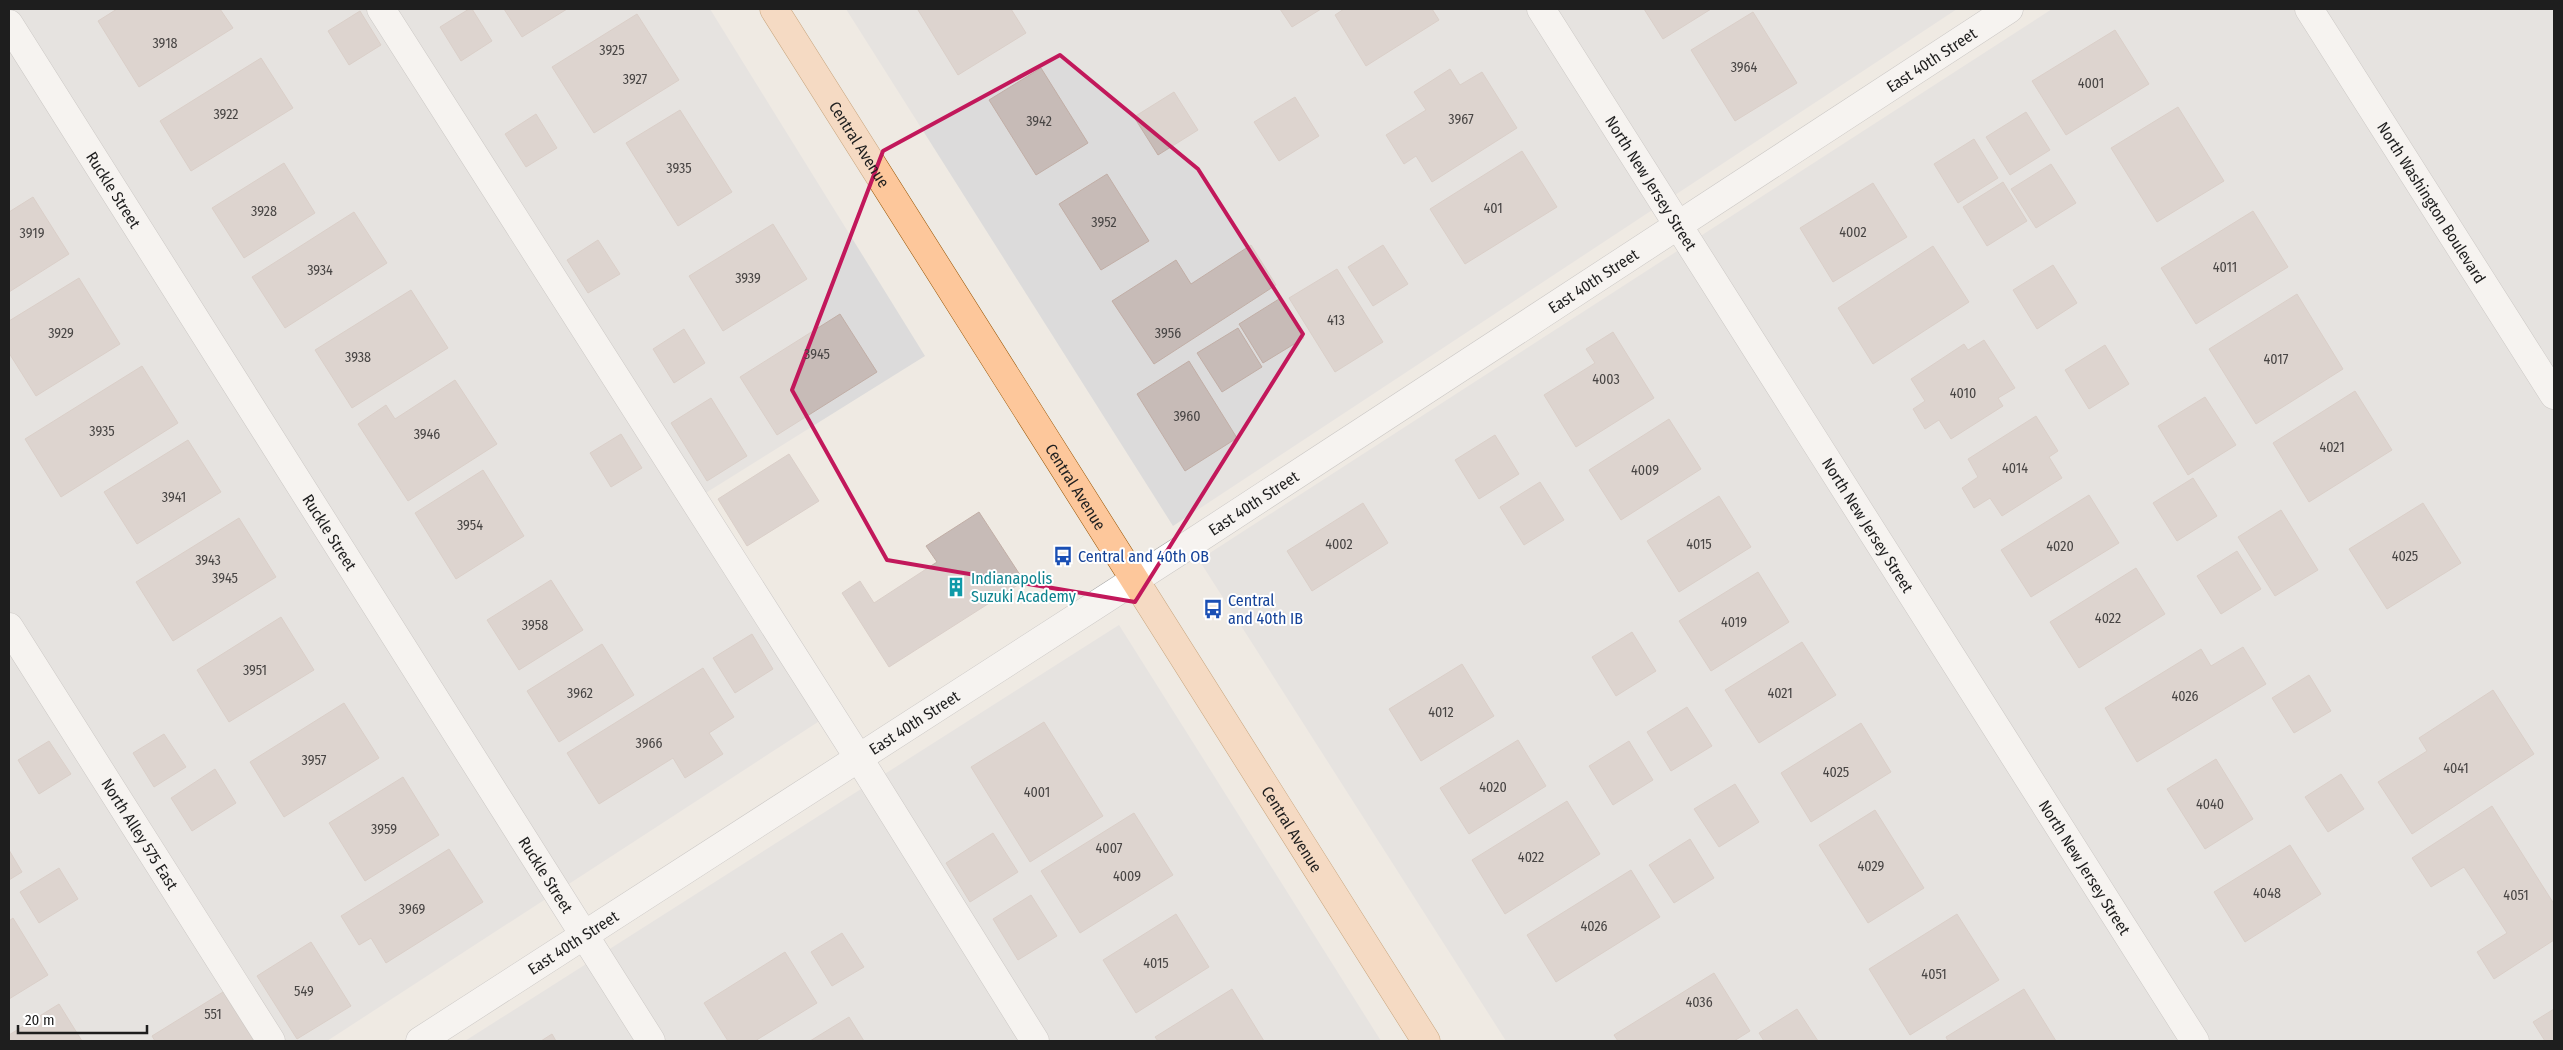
<svg xmlns="http://www.w3.org/2000/svg" width="2563" height="1050" viewBox="0 0 2563 1050" font-family="'Fira Sans Condensed',sans-serif">
  <rect width="100%" height="100%" fill="#efeae3"/>
  <!-- residential -->
  <path fill="#dcdbdb" d="M 9,9 L 710,9 L 925,356 L 704,494 L 841,707 L 327,1041 L 9,1041 Z
    M 846,9 L 1957,9 L 1173,526 Z
    M 2052,9 L 2554,9 L 2554,1041 L 1506,1041 L 1199,560 Z
    M 1119,625 L 1381,1041 L 465,1041 Z"/>
  <!-- building -->
  <path fill="#c7bbb7" stroke="#c1aea6" d="M 117,9 L 220,9 L 233,28 L 139,87 L 98,21 Z
    M 469,9 L 472,9 L 492,41 L 461,61 L 440,27 Z
    M 504,9 L 567,9 L 522,37 Z
    M 920,9 L 1011,9 L 1026,33 L 958,75 L 918,10 Z
    M 1280,9 L 1321,9 L 1292,27 Z
    M 1344,9 L 1432,9 L 1439,20 L 1366,66 L 1335,15 Z
    M 1644,9 L 1711,9 L 1663,39 Z
    M 360,11 L 381,45 L 349,65 L 328,31 Z
    M 1753,12 L 1797,83 L 1735,121 L 1691,50 Z
    M 637,14 L 679,80 L 594,133 L 552,67 Z
    M 2115,30 L 2149,84 L 2066,135 L 2032,81 Z
    M 261,58 L 293,108 L 191,171 L 160,121 Z
    M 1041,68 L 1088,143 L 1036,175 L 989,100 Z
    M 1450,69 L 1460,85 L 1482,72 L 1517,128 L 1432,182 L 1416,156 L 1404,164 L 1386,135 L 1426,110 L 1414,92 Z
    M 1174,92 L 1198,130 L 1158,155 L 1134,117 Z
    M 1295,97 L 1319,136 L 1279,161 L 1254,122 Z
    M 2178,107 L 2224,181 L 2157,222 L 2111,148 Z
    M 680,110 L 732,192 L 678,226 L 626,143 Z
    M 2026,112 L 2050,150 L 2010,175 L 1986,137 Z
    M 536,114 L 557,148 L 526,167 L 505,134 Z
    M 1974,139 L 1998,178 L 1958,203 L 1934,164 Z
    M 1522,151 L 1557,207 L 1465,264 L 1430,209 Z
    M 284,163 L 315,213 L 244,258 L 212,208 Z
    M 2051,164 L 2076,203 L 2036,228 L 2011,189 Z
    M 1107,174 L 1149,241 L 1101,270 L 1059,204 Z
    M 2003,182 L 2027,221 L 1987,246 L 1963,207 Z
    M 1873,183 L 1907,237 L 1833,282 L 1800,228 Z
    M 33,197 L 69,254 L 9,292 L 9,212 Z
    M 2253,211 L 2288,267 L 2196,324 L 2161,268 Z
    M 354,212 L 387,263 L 285,328 L 252,277 Z
    M 773,224 L 807,279 L 723,331 L 689,276 Z
    M 598,240 L 620,274 L 588,293 L 567,260 Z
    M 1251,245 L 1276,285 L 1154,364 L 1112,301 L 1176,260 L 1191,284 Z
    M 1383,245 L 1408,284 L 1373,306 L 1348,267 Z
    M 1933,246 L 1969,302 L 1873,364 L 1838,308 Z
    M 2053,265 L 2077,303 L 2037,329 L 2013,290 Z
    M 1337,269 L 1383,342 L 1335,372 L 1289,298 Z
    M 79,278 L 120,344 L 36,396 L 9,353 L 9,321 Z
    M 411,290 L 448,348 L 352,408 L 315,350 Z
    M 2297,294 L 2343,369 L 2256,424 L 2209,349 Z
    M 1279,299 L 1304,338 L 1263,363 L 1239,324 Z
    M 840,314 L 877,372 L 777,435 L 740,377 Z
    M 1238,328 L 1262,367 L 1222,392 L 1197,353 Z
    M 684,329 L 705,363 L 674,383 L 653,349 Z
    M 1613,332 L 1654,398 L 1576,447 L 1544,395 L 1595,363 L 1586,349 Z
    M 1984,340 L 2015,388 L 1998,398 L 2003,406 L 1951,439 L 1939,420 L 1925,429 L 1913,409 L 1925,401 L 1911,379 L 1964,344 L 1968,350 Z
    M 2105,345 L 2129,384 L 2089,409 L 2065,370 Z
    M 1189,361 L 1237,438 L 1185,471 L 1137,394 Z
    M 142,366 L 178,423 L 61,497 L 25,439 Z
    M 455,380 L 497,444 L 408,501 L 358,424 L 386,405 L 395,419 Z
    M 2355,391 L 2392,450 L 2309,502 L 2273,443 Z
    M 2205,397 L 2236,445 L 2188,475 L 2158,426 Z
    M 711,398 L 747,456 L 707,481 L 671,423 Z
    M 2036,416 L 2058,451 L 2049,457 L 2062,478 L 2002,516 L 1990,498 L 1974,508 L 1962,488 L 1978,477 L 1968,459 Z
    M 1669,419 L 1701,469 L 1621,520 L 1589,470 Z
    M 621,434 L 642,468 L 611,487 L 590,453 Z
    M 1495,435 L 1519,474 L 1479,499 L 1455,460 Z
    M 188,440 L 221,492 L 137,544 L 104,492 Z
    M 789,454 L 819,501 L 747,546 L 718,499 Z
    M 483,470 L 524,536 L 456,579 L 415,513 Z
    M 2193,478 L 2217,516 L 2177,541 L 2153,503 Z
    M 1540,482 L 1564,520 L 1524,545 L 1500,507 Z
    M 2089,495 L 2119,543 L 2031,597 L 2001,550 Z
    M 1719,496 L 1751,547 L 1679,592 L 1647,541 Z
    M 1363,503 L 1388,543 L 1312,591 L 1287,551 Z
    M 2423,503 L 2461,563 L 2387,609 L 2349,549 Z
    M 2281,510 L 2318,570 L 2275,596 L 2238,537 Z
    M 979,512 L 1024,581 L 889,667 L 842,593 L 860,581 L 874,603 L 937,562 L 926,546 Z
    M 239,518 L 276,577 L 173,641 L 136,582 Z
    M 2237,551 L 2261,589 L 2221,614 L 2197,576 Z
    M 2136,568 L 2165,614 L 2079,668 L 2050,622 Z
    M 1758,572 L 1789,622 L 1711,671 L 1679,621 Z
    M 551,580 L 583,630 L 519,670 L 487,620 Z
    M 281,617 L 314,670 L 229,722 L 197,670 Z
    M 1632,632 L 1656,671 L 1616,696 L 1592,657 Z
    M 752,634 L 773,669 L 735,693 L 713,658 Z
    M 1802,642 L 1836,695 L 1759,743 L 1725,690 Z
    M 602,644 L 634,695 L 559,742 L 527,691 Z
    M 2243,647 L 2266,684 L 2137,762 L 2105,708 L 2201,649 L 2211,666 Z
    M 1462,664 L 1494,716 L 1421,761 L 1389,709 Z
    M 703,668 L 734,717 L 709,733 L 723,754 L 685,778 L 673,758 L 599,804 L 567,753 Z
    M 2309,675 L 2331,711 L 2294,733 L 2272,698 Z
    M 2493,690 L 2534,754 L 2412,834 L 2378,782 L 2427,751 L 2419,738 Z
    M 344,703 L 379,758 L 284,817 L 250,762 Z
    M 1687,707 L 1712,746 L 1671,771 L 1647,732 Z
    M 1044,722 L 1103,816 L 1030,862 L 971,767 Z
    M 1861,723 L 1891,772 L 1811,822 L 1781,773 Z
    M 164,734 L 186,767 L 154,787 L 133,753 Z
    M 1518,740 L 1546,786 L 1469,834 L 1440,788 Z
    M 49,741 L 71,774 L 39,794 L 18,760 Z
    M 1629,741 L 1653,780 L 1613,805 L 1589,766 Z
    M 2216,759 L 2253,819 L 2205,849 L 2167,789 Z
    M 215,769 L 236,803 L 192,831 L 171,798 Z
    M 2341,774 L 2364,809 L 2328,832 L 2305,797 Z
    M 403,777 L 439,835 L 365,881 L 329,823 Z
    M 1735,784 L 1759,822 L 1719,847 L 1694,809 Z
    M 1567,801 L 1600,854 L 1505,914 L 1472,860 Z
    M 2492,806 L 2554,904 L 2554,940 L 2494,979 L 2477,952 L 2507,933 L 2464,867 L 2431,887 L 2412,858 Z
    M 1875,810 L 1924,888 L 1868,923 L 1819,845 Z
    M 1134,813 L 1173,875 L 1080,933 L 1041,871 Z
    M 993,833 L 1018,872 L 970,902 L 946,863 Z
    M 1690,839 L 1714,878 L 1674,903 L 1649,865 Z
    M 2290,845 L 2321,894 L 2245,942 L 2214,892 Z
    M 449,849 L 483,902 L 386,963 L 371,938 L 359,945 L 341,916 Z
    M 9,850 L 22,872 L 9,880 Z
    M 59,868 L 78,899 L 39,923 L 20,892 Z
    M 1631,870 L 1660,917 L 1556,982 L 1527,935 Z
    M 1031,895 L 1057,936 L 1018,960 L 993,919 Z
    M 1176,914 L 1209,967 L 1136,1013 L 1103,960 Z
    M 1957,914 L 1999,980 L 1910,1035 L 1869,969 Z
    M 13,918 L 48,975 L 9,999 L 9,921 Z
    M 842,933 L 864,967 L 832,986 L 811,952 Z
    M 311,942 L 351,1006 L 297,1039 L 257,976 Z
    M 785,952 L 817,1003 L 755,1041 L 728,1041 L 704,1003 Z
    M 1714,973 L 1750,1031 L 1734,1041 L 1618,1041 L 1614,1035 Z
    M 1232,989 L 1264,1041 L 1158,1041 L 1155,1037 Z
    M 2024,989 L 2056,1041 L 1948,1041 L 1946,1037 Z
    M 223,992 L 254,1041 L 155,1041 L 152,1036 Z
    M 59,1004 L 82,1041 L 9,1041 L 9,1035 Z
    M 1797,1009 L 1818,1041 L 1764,1041 L 1759,1033 Z
    M 2554,1009 L 2554,1041 L 2545,1041 L 2533,1022 Z
    M 849,1017 L 864,1041 L 810,1041 Z
    M 552,1034 L 556,1041 L 541,1041 Z"/>
  <g fill="none" stroke-linecap="round" stroke-linejoin="round">
    <defs>
      <g id="minor">
        <path d="M 381,9 L 858,757 L 1035,1041"/>
        <path id="s1" d="M 1541,9 L 2195,1041"/>
        <path id="s2" d="M 2309,9 L 2554,395"/>
        <path id="s3" d="M 9,24 L 651,1041"/>
        <path id="s4" d="M 9,627 L 271,1041"/>
        <path id="s5" d="M 420,1041 L 1178,552 L 2009,9"/>
      </g>
      <g id="major">
        <path id="s6" d="M 774,9 L 1426,1041"/>
      </g>
    </defs>
    <!-- minor casing -->
    <use href="#minor" stroke="#a2a2a2" stroke-width="29"/>
    <!-- major casing -->
    <use href="#major" stroke="#975300" stroke-width="29"/>
    <!-- minor -->
    <use href="#minor" stroke="#fff" stroke-width="28"/>
    <!-- major -->
    <use href="#major" stroke="#fdc79b" stroke-width="28"/>
  </g>
  <!-- marked area -->
  <path d="M0 0H2563V1050H0ZM 1060,55 L 1198,169 L 1303,334 L 1135,602 L 887,560 L 792,390 L 883,151 Z" fill="#efeae3" fill-opacity=".55" fill-rule="evenodd"/>
  <path fill="none" stroke="#c2185b" stroke-width="4" stroke-linejoin="round" d="M 1060,55 L 1198,169 L 1303,334 L 1135,602 L 887,560 L 792,390 L 883,151 Z"/>
  <!-- icons -->
  <defs>
    <symbol id="bus-bare" viewBox="-9 -9 18 18"><path d="M-5-6H5V4H4V6H2V4H-2V6H-4V4H-5ZM-3.5-4V0h7V-4ZM-3.5 1.2v1.5H-2V1.2ZM2 1.2v1.5H3.5V1.2Z" fill="#1a4fb4" stroke="#fff" stroke-width="2.5" paint-order="stroke"/></symbol>
    <symbol id="building-bare" viewBox="-9 -9 18 18"><path d="M-4-6H4V6H1V3H-1V6H-4ZM-2.5-4.3h1.7v1.8h-1.7ZM.8-4.3h1.7v1.8H.8ZM-2.5-1h1.7V.8h-1.7ZM.8-1h1.7V.8H.8Z" fill="#0f9aa8" stroke="#fff" stroke-width="2.5" paint-order="stroke"/></symbol>
  </defs>
  <g fill-rule="evenodd">
    <use href="#bus-bare" x="1049" y="542" width="28" height="28"/>
    <use href="#building-bare" x="942" y="573" width="28" height="28"/>
    <use href="#bus-bare" x="1199" y="595" width="28" height="28"/>
  </g>
  <g text-anchor="middle" stroke-width="4" stroke-linejoin="round" paint-order="stroke">
    <!-- number labels -->
    <g font-size="14" fill="#484544">
      <text x="165" y="48">3918</text>
      <text x="612" y="55">3925</text>
      <text x="1744" y="72">3964</text>
      <text x="635" y="84">3927</text>
      <text x="2091" y="88">4001</text>
      <text x="226" y="119">3922</text>
      <text x="1461" y="124">3967</text>
      <text x="1039" y="126">3942</text>
      <text x="679" y="173">3935</text>
      <text x="1493" y="213">401</text>
      <text x="264" y="216">3928</text>
      <text x="1104" y="227">3952</text>
      <text x="1853" y="237">4002</text>
      <text x="32" y="238">3919</text>
      <text x="2225" y="272">4011</text>
      <text x="320" y="275">3934</text>
      <text x="748" y="283">3939</text>
      <text x="1336" y="325">413</text>
      <text x="61" y="338">3929</text>
      <text x="1168" y="338">3956</text>
      <text x="817" y="359">3945</text>
      <text x="358" y="362">3938</text>
      <text x="2276" y="364">4017</text>
      <text x="1606" y="384">4003</text>
      <text x="1963" y="398">4010</text>
      <text x="1187" y="421">3960</text>
      <text x="102" y="436">3935</text>
      <text x="427" y="439">3946</text>
      <text x="2332" y="452">4021</text>
      <text x="2015" y="473">4014</text>
      <text x="1645" y="475">4009</text>
      <text x="174" y="502">3941</text>
      <text x="470" y="530">3954</text>
      <text x="1339" y="549">4002</text>
      <text x="1699" y="549">4015</text>
      <text x="2060" y="551">4020</text>
      <text x="2405" y="561">4025</text>
      <text x="208" y="565">3943</text>
      <text x="225" y="583">3945</text>
      <text x="2108" y="623">4022</text>
      <text x="1734" y="627">4019</text>
      <text x="535" y="630">3958</text>
      <text x="255" y="675">3951</text>
      <text x="580" y="698">3962</text>
      <text x="1780" y="698">4021</text>
      <text x="2185" y="701">4026</text>
      <text x="1441" y="717">4012</text>
      <text x="649" y="748">3966</text>
      <text x="314" y="765">3957</text>
      <text x="2456" y="773">4041</text>
      <text x="1836" y="777">4025</text>
      <text x="1493" y="792">4020</text>
      <text x="1037" y="797">4001</text>
      <text x="2210" y="809">4040</text>
      <text x="384" y="834">3959</text>
      <text x="1109" y="853">4007</text>
      <text x="1531" y="862">4022</text>
      <text x="1871" y="871">4029</text>
      <text x="1127" y="881">4009</text>
      <text x="2267" y="898">4048</text>
      <text x="2516" y="900">4051</text>
      <text x="412" y="914">3969</text>
      <text x="1594" y="931">4026</text>
      <text x="1156" y="968">4015</text>
      <text x="1934" y="979">4051</text>
      <text x="304" y="996">549</text>
      <text x="1699" y="1007">4036</text>
      <text x="213" y="1019">551</text>
    </g>
    <!-- street labels -->
    <g font-size="16" fill="#1e1e1e" stroke="#fff">
      <text dy="6" stroke="none"><textPath href="#s5" startOffset="1802">East 40th Street</textPath></text>
      <text dy="6" stroke="none"><textPath href="#s6" startOffset="160">Central Avenue</textPath></text>
      <text dy="6" stroke="none"><textPath href="#s1" startOffset="206">North New Jersey Street</textPath></text>
      <text dy="6" stroke="none"><textPath href="#s3" startOffset="196">Ruckle Street</textPath></text>
      <text dy="6" stroke="none"><textPath href="#s2" startOffset="229">North Washington Boulevard</textPath></text>
      <text dy="6" stroke="none"><textPath href="#s5" startOffset="1398">East 40th Street</textPath></text>
      <text dy="6" stroke="none"><textPath href="#s6" startOffset="565">Central Avenue</textPath></text>
      <text dy="6" stroke="none"><textPath href="#s5" startOffset="992">East 40th Street</textPath></text>
      <text dy="6" stroke="none"><textPath href="#s1" startOffset="611">North New Jersey Street</textPath></text>
      <text dy="6" stroke="none"><textPath href="#s3" startOffset="601">Ruckle Street</textPath></text>
      <text dy="6" stroke="none"><textPath href="#s5" startOffset="588">East 40th Street</textPath></text>
      <text dy="6" stroke="none"><textPath href="#s6" startOffset="970">Central Avenue</textPath></text>
      <text dy="6" stroke="none"><textPath href="#s4" startOffset="245">North Alley 575 East</textPath></text>
      <text dy="6" stroke="none"><textPath href="#s1" startOffset="1016">North New Jersey Street</textPath></text>
      <text dy="6" stroke="none"><textPath href="#s3" startOffset="1006">Ruckle Street</textPath></text>
      <text dy="6" stroke="none"><textPath href="#s5" startOffset="182">East 40th Street</textPath></text>
    </g>
    <!-- transit labels -->
    <g font-size="16" fill="#164399" stroke="#fff" text-anchor="start">
      <text x="1078" y="562">Central and 40th OB</text>
      <text x="1228" y="606">Central<tspan x="1228" dy="18">and 40th IB</tspan></text>
    </g>
    <!-- culture labels -->
    <g font-size="16" fill="#0d838f" stroke="#fff" text-anchor="start">
      <text x="971" y="584">Indianapolis<tspan x="971" dy="18">Suzuki Academy</tspan></text>
    </g>
  </g>
  <!-- border -->
  <rect width="2563" height="1050" fill="none" stroke="#1e1e1e" stroke-width="20"/>
  <!-- scale -->
  <path d="M18 1025v8h129v-8" fill="none" stroke="#1e1e1e" stroke-width="2.5"/>
  <text x="25" y="1025" font-size="15" fill="#1e1e1e" stroke="#ffffff" stroke-width="4" paint-order="stroke">20 m</text>
</svg>
